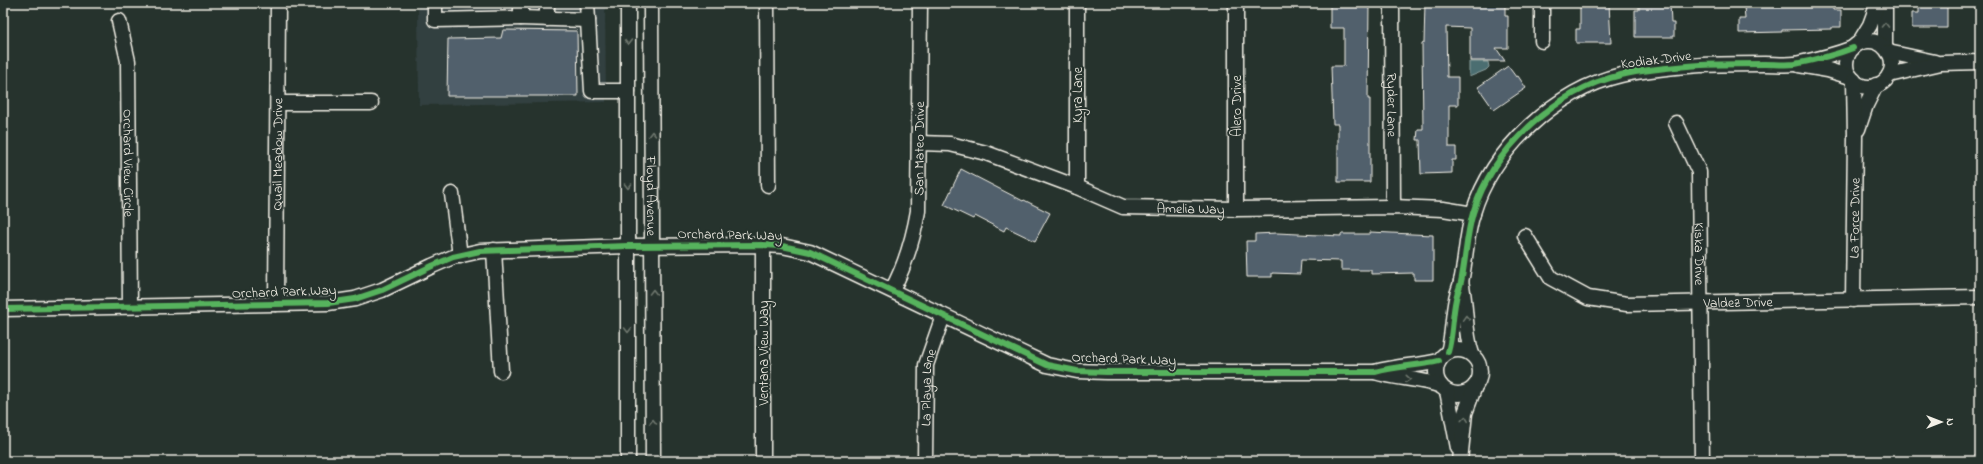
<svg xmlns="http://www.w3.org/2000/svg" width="1983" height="464" viewBox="0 0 1983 464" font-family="'Indie Flower',sans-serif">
  <rect width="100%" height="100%" fill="#26332d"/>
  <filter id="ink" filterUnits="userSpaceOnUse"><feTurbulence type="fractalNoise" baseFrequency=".025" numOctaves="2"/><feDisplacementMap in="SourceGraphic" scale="8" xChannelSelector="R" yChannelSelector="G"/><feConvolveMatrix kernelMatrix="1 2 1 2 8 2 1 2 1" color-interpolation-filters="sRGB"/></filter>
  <g filter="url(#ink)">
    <!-- built -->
    <path fill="#334040" d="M 418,3 L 605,3 L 606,102 L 419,105 Z"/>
    <!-- water -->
    <path fill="#4b6e71" stroke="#8fa2a1" d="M 1469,62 L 1488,62 L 1489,67 L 1486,70 L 1469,77 Z"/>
    <!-- building -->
    <path fill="#51606c" stroke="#f4f1e8" d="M 1330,3 L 1369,3 L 1368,99 L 1370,99 L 1370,182 L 1338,182 L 1338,124 L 1333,124 L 1331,66 L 1344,66 L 1344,28 L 1330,28 Z
      M 1425,3 L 1505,3 L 1505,16 L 1508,16 L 1508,48 L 1496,48 L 1505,61 L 1470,61 L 1470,28 L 1446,27 L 1447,77 L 1458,77 L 1458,105 L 1449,105 L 1449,147 L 1456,147 L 1456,160 L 1452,160 L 1452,173 L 1421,174 L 1420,140 L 1417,140 L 1418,129 L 1423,129 L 1422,44 L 1424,43 Z
      M 1580,3 L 1609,3 L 1611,43 L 1576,43 L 1576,29 L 1580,29 Z
      M 1639,3 L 1670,3 L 1671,23 L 1674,23 L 1674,37 L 1635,37 L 1635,10 L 1639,10 Z
      M 1919,3 L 1947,3 L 1947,28 L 1912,28 L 1912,13 L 1919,13 Z
      M 1744,6 L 1833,6 L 1833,10 L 1841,10 L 1841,27 L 1832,27 L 1832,29 L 1782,30 L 1782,32 L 1739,33 L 1739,19 L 1745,19 Z
      M 503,30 L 577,31 L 578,96 L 447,96 L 448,39 L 501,38 Z
      M 1508,66 L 1516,77 L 1518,76 L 1526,88 L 1494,110 L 1478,87 Z
      M 961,169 L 1023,201 L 1024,200 L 1050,213 L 1035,241 L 1006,227 L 1004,231 L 975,216 L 973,219 L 944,205 Z
      M 1370,232 L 1433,235 L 1433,280 L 1414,280 L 1414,273 L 1371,274 L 1371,270 L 1341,270 L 1341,261 L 1301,260 L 1300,274 L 1272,273 L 1272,277 L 1247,277 L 1246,241 L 1255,241 L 1255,234 L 1277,233 L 1341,236 L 1341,234 L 1370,234 Z"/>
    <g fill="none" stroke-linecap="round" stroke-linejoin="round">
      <defs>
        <g id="minor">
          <path d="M 435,3 L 435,20 L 521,18"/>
          <path d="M 521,3 L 521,18 L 588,20"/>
          <path d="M 547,3 L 547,19"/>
          <path d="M 587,3 L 592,91 L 628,91"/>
          <path id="s1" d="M 651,3 L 653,461"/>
          <path d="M 767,3 L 768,185"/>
          <path d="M 1236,3 L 1236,209"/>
          <path id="s2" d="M 1392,3 L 1393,207"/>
          <path d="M 1885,3 L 1885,48"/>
          <path id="s3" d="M 119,21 L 128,61 L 130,306"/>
          <path d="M 1542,41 L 1542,3"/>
          <circle cx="1869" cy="64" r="23"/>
          <path d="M 1859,43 L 1870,25 L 1878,3"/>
          <path d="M 1888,52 L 1935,62"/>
          <path d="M 1799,65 L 1828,70 L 1851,77"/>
          <path d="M 1889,75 L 1941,63 L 1980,62"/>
          <path d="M 278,103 L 371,103"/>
          <path id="s4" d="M 1676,123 L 1699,172 L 1702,461"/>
          <path d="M 1858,129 L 1866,105 L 1876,85"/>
          <path id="s5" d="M 919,143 L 950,144 L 986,153 L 1077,187 L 1123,207 L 1236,209 L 1393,207 L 1443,209 L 1473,214"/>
          <path d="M 1077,187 L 1077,3"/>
          <path d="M 452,194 L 460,256"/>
          <path id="s6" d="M 1525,236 L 1551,278 L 1588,298 L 1627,304 L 1980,297"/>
          <path d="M 763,245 L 763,461"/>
          <path d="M 494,250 L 501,371"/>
          <path d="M 1461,281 C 1467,306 1464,331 1472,354"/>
          <path id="s7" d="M 892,290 C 906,264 913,240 918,211 L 920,3"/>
          <path id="s8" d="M 1853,300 L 1855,137 L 1854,80"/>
          <path id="s9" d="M 276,304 L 278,3"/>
          <path d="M 3,309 L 328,303 L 355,299 L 382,290 L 432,266 L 453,257 L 480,251 L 628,246 L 763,245 L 782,246 L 810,252 L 1047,365 L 1077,371 L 1106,372 L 1375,372 C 1396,366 1418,366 1439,361"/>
          <circle cx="1458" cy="372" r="22"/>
          <path d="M 1448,352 C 1453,335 1452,317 1456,299 C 1457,293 1460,287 1461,282 C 1466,259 1466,236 1473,213 C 1492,150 1556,90 1621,75 C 1647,69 1675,67 1702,65 C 1723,64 1744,64 1765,64 C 1775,64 1786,65 1795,64 C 1815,60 1835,55 1853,48"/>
          <path d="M 1375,372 C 1397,379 1420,378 1441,386"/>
          <path d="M 1447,391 L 1458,448"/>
          <path d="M 628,461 L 628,3"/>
          <path id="s10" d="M 925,461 L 926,365 L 943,316"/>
          <path d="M 1460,461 L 1465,413 L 1475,386"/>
        </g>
      </defs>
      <!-- minor casing -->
      <use href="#minor" stroke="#f4f1e8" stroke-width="17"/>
      <!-- minor -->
      <use href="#minor" stroke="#26332d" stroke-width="14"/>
      <defs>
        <path id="cycleway" d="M 3,309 L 328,303 L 355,299 L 382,290 L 432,266 L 453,257 L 480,251 L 628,246 L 763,245 L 782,246 L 810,252 L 1047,365 L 1077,371 L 1106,372 L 1375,372 C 1396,366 1418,366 1439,361
          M 1448,352 C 1453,335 1452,317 1456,299 C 1457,293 1460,287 1461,282 C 1466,259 1466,236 1473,213 C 1492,150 1556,90 1621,75 C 1647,69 1675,67 1702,65 C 1723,64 1744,64 1765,64 C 1775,64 1786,65 1795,64 C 1815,60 1835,55 1853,48"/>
      </defs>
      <!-- cycleway casing -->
      <use href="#cycleway" stroke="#26332d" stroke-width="8"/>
      <!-- cycleway -->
      <use href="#cycleway" stroke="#56b35d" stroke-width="6"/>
    </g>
    <!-- one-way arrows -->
    <defs><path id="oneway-chevron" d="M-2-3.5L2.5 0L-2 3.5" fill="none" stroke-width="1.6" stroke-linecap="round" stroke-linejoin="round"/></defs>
    <g stroke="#6e766e">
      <use href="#oneway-chevron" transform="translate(1885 25) rotate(-89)"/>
      <use href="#oneway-chevron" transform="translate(628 42) rotate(90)"/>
      <use href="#oneway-chevron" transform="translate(652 134) rotate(-91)"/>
      <use href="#oneway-chevron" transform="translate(628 186) rotate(90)"/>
      <use href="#oneway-chevron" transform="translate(653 292) rotate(-90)"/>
      <use href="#oneway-chevron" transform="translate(1466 318) rotate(-92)"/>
      <use href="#oneway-chevron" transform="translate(628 330) rotate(90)"/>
      <use href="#oneway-chevron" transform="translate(1408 379) rotate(4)"/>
      <use href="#oneway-chevron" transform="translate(1465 419) rotate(-83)"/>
      <use href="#oneway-chevron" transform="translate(653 422) rotate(-90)"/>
    </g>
  </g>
  <g text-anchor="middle" stroke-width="4" stroke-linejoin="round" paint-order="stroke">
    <!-- street labels -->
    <g font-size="14" fill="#f4f1e8" stroke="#26332d">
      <text transform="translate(1656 59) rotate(-7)" y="5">Kodiak Drive</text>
      <text transform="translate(1077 95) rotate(-90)" y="5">Kyra Lane</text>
      <text dy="5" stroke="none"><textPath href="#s2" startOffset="102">Ryder Lane</textPath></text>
      <text transform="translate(1236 106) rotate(-90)" y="5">Alero Drive</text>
      <text dy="5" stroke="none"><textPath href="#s7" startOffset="146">San Mateo Drive</textPath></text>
      <text dy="5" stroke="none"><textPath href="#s9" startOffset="150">Quail Meadow Drive</textPath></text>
      <text dy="5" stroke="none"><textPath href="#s3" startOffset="143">Orchard View Circle</textPath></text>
      <text dy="5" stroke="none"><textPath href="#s1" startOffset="193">Floyd Avenue</textPath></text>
      <text dy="5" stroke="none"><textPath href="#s5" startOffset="283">Amelia Way</textPath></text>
      <text dy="5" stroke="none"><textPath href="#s8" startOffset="82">La Force Drive</textPath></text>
      <text transform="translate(730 234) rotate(1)" y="5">Orchard Park Way</text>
      <text dy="5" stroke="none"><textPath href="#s4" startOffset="136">Kiska Drive</textPath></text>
      <text transform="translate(284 291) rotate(-2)" y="5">Orchard Park Way</text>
      <text dy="5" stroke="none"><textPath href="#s6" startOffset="242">Valdez Drive</textPath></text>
      <text transform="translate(763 353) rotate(-90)" y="5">Ventana View Way</text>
      <text transform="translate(1124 358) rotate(2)" y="5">Orchard Park Way</text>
      <text dy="5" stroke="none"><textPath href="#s10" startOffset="74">La Playa Lane</textPath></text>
    </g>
  </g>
  <!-- margin -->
  <rect width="1983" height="464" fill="none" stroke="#26332d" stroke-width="16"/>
  <rect x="8" y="8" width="1967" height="448" fill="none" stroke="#f4f1e8" stroke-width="1.5" filter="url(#ink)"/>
  <!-- north arrow -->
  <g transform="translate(1941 422) rotate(90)" stroke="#26332d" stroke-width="3" paint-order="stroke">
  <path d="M0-3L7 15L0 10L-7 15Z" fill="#f4f1e8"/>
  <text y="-6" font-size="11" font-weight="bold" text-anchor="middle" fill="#f4f1e8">N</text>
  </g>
</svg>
